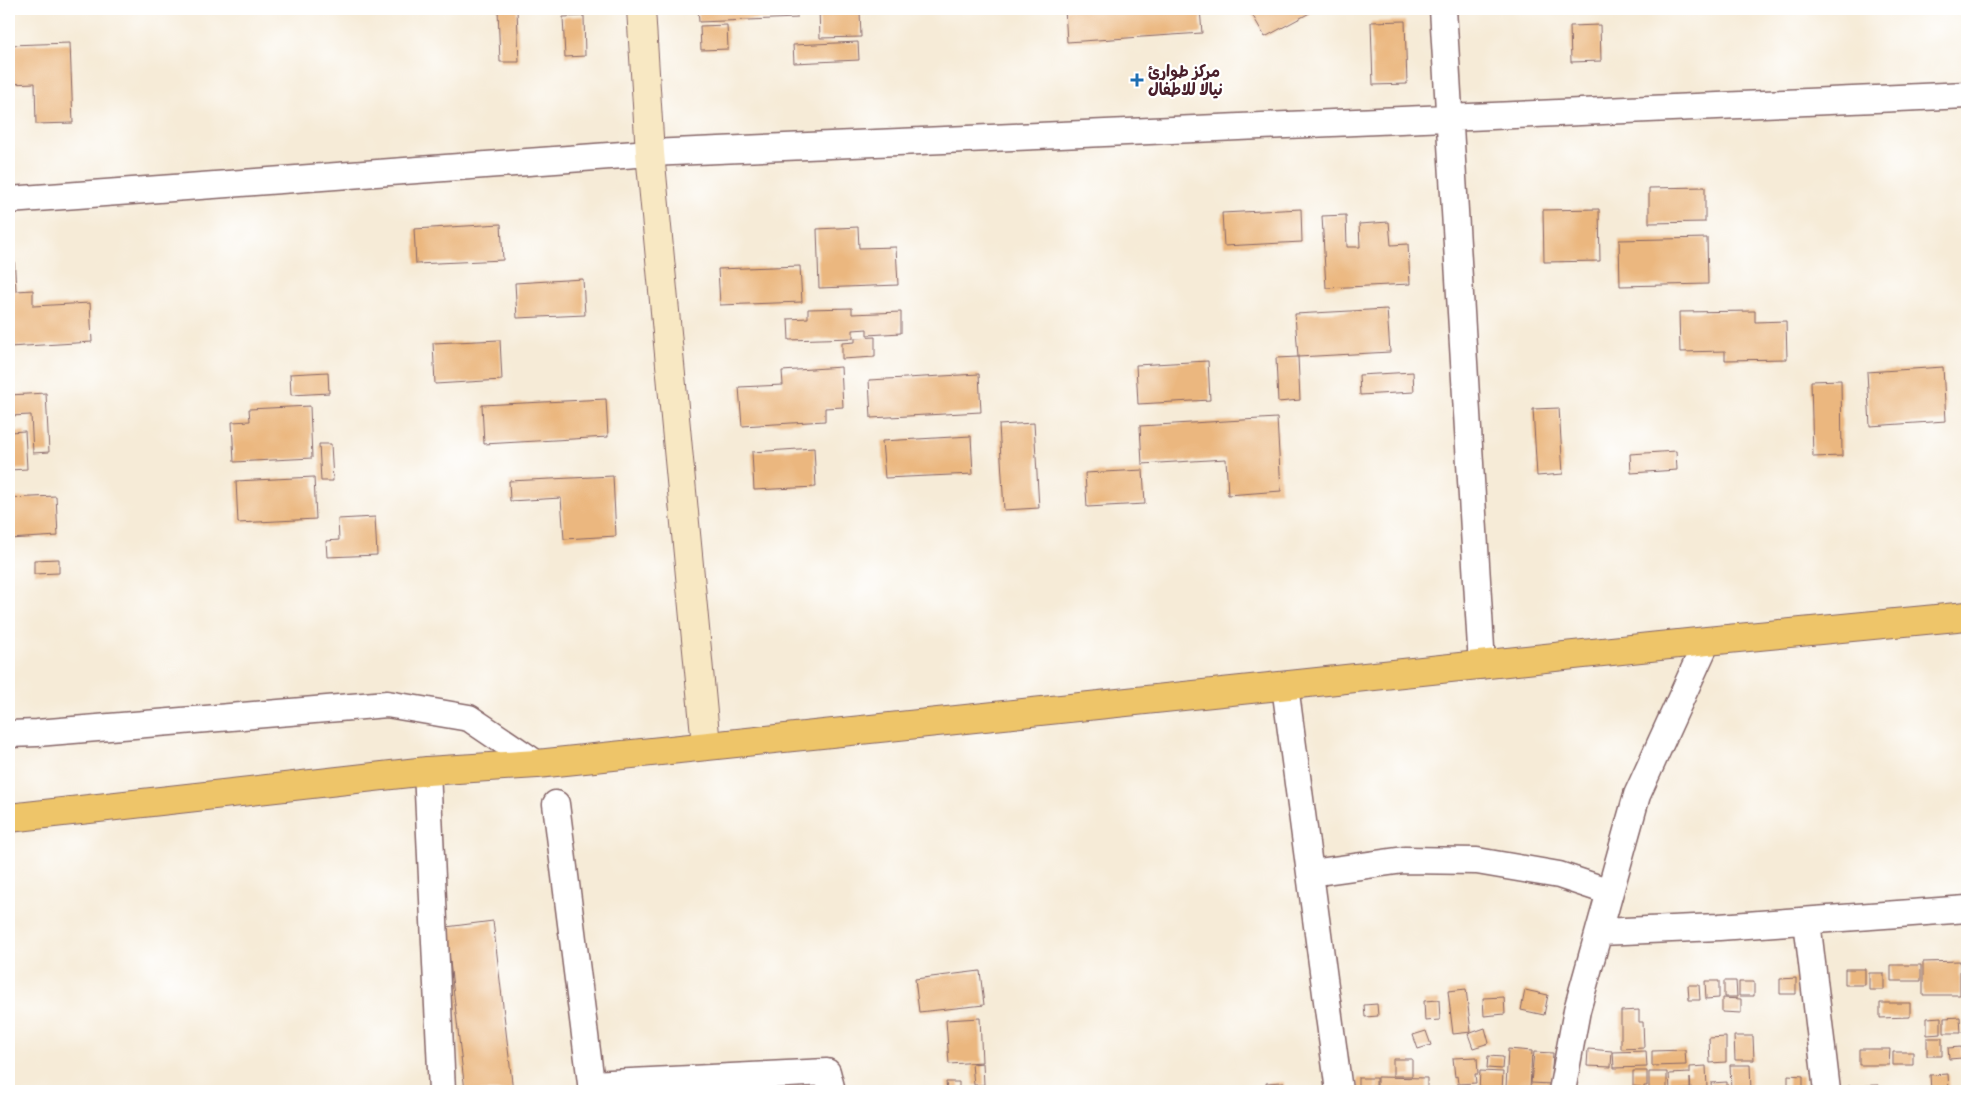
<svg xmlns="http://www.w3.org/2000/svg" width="1976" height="1100" viewBox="0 0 1976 1100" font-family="'Patrick Hand','Playpen Sans Arabic',sans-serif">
  <rect width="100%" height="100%" fill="#fff"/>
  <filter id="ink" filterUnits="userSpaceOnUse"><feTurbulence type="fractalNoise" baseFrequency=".02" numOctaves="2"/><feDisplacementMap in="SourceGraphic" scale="10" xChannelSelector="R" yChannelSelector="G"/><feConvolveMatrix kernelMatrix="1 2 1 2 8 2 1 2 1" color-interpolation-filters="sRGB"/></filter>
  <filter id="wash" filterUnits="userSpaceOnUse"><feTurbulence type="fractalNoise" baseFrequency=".0096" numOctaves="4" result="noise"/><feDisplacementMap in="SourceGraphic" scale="20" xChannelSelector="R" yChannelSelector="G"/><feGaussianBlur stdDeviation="1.12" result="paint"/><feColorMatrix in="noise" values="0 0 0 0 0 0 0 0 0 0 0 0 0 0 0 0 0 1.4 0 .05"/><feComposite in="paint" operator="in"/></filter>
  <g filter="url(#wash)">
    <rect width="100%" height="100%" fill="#f6ebd7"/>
    <g id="blocks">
      <!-- building -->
      <path fill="#ebb77f" d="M 498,9 L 517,9 L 519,62 L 500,62 Z
        M 698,9 L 797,9 L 797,18 L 699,22 Z
        M 819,9 L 840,9 L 840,12 L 860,11 L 861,37 L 820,38 Z
        M 876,9 L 921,9 L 921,10 L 877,12 Z
        M 1065,9 L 1200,9 L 1202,33 L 1067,42 Z
        M 1249,9 L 1317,9 L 1265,37 Z
        M 1507,9 L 1534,9 L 1534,10 L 1507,11 Z
        M 584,16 L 585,56 L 565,57 L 563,17 Z
        M 1405,21 L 1407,84 L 1373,85 L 1371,22 Z
        M 727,25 L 728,49 L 701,50 L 700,26 Z
        M 1600,25 L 1601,61 L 1571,62 L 1570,26 Z
        M 858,42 L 859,60 L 794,63 L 793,45 Z
        M 70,43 L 73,123 L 36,124 L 35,83 L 9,84 L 9,45 Z
        M 9,130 L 10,130 L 11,160 L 9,160 Z
        M 1705,187 L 1705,222 L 1649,223 L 1649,188 Z
        M 1301,209 L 1302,242 L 1224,246 L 1222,213 Z
        M 1599,209 L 1600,261 L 1544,262 L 1543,210 Z
        M 1346,215 L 1347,247 L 1360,247 L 1359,224 L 1389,222 L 1391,245 L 1408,244 L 1410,284 L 1326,288 L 1322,216 Z
        M 501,224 L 503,260 L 416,264 L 414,229 Z
        M 858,227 L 859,248 L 896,247 L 898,285 L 819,288 L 817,229 Z
        M 1707,238 L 1708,284 L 1620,286 L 1619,240 Z
        M 9,254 L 14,254 L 16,291 L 33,290 L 33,306 L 90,303 L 92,342 L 9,347 Z
        M 800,266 L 802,302 L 720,305 L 718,269 Z
        M 583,279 L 585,315 L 517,318 L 515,283 Z
        M 852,308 L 852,314 L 901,312 L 901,333 L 867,335 L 867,329 L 853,330 L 853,338 L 789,340 L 788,319 L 808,318 L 808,309 Z
        M 1387,309 L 1390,352 L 1298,357 L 1295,314 Z
        M 1755,311 L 1755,322 L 1786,321 L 1787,359 L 1725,360 L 1725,351 L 1680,352 L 1679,312 Z
        M 875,337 L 875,357 L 842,359 L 842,343 L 855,342 L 855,338 Z
        M 500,340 L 502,380 L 435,384 L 433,343 Z
        M 1298,357 L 1300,400 L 1278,402 L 1276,358 Z
        M 1208,361 L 1210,400 L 1138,404 L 1136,365 Z
        M 841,367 L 843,407 L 825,408 L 825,421 L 742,426 L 739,387 L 783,385 L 782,371 Z
        M 1943,367 L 1946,421 L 1870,426 L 1867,372 Z
        M 328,372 L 329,393 L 291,395 L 290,374 Z
        M 1413,372 L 1414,392 L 1360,395 L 1359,375 Z
        M 979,374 L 981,412 L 871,418 L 869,380 Z
        M 1841,380 L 1842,456 L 1813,457 L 1811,381 Z
        M 46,393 L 49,452 L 33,453 L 31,415 L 10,416 L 9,395 Z
        M 606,399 L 608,437 L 484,444 L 482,405 Z
        M 310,406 L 312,458 L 234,462 L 232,422 L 250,421 L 249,409 Z
        M 1559,408 L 1563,474 L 1537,476 L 1533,409 Z
        M 1277,418 L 1281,491 L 1228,495 L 1226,459 L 1142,464 L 1140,426 Z
        M 1034,423 L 1039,508 L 1004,510 L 999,425 Z
        M 25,431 L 27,469 L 9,470 L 9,432 Z
        M 971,436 L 973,474 L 885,478 L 882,441 Z
        M 319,444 L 331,444 L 333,481 L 321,481 Z
        M 814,448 L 816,487 L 754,490 L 752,452 Z
        M 1676,451 L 1677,470 L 1631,473 L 1630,454 Z
        M 1143,470 L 1145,504 L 1087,507 L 1085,473 Z
        M 613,476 L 616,536 L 564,539 L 561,498 L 510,501 L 509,481 Z
        M 314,477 L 316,519 L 238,523 L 236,481 Z
        M 56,496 L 58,536 L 9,539 L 9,498 Z
        M 375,517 L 377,555 L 327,557 L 326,541 L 339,540 L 338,519 Z
        M 59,559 L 59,573 L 34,574 L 34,560 Z
        M 493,921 L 513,1091 L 465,1091 L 446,927 Z
        M 1960,961 L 1960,995 L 1923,995 L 1923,962 Z
        M 1891,965 L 1921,965 L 1921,981 L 1891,981 Z
        M 1845,969 L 1865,969 L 1865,985 L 1845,985 Z
        M 980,971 L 984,1005 L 919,1012 L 915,979 Z
        M 1869,973 L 1884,973 L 1884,990 L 1869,990 Z
        M 1796,978 L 1796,994 L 1780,994 L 1780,979 Z
        M 1705,981 L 1719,981 L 1719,998 L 1706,999 Z
        M 1724,981 L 1736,981 L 1737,997 L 1724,997 Z
        M 1739,982 L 1754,982 L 1754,996 L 1739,996 Z
        M 1688,985 L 1699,985 L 1700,1000 L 1689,1000 Z
        M 1466,989 L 1471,1032 L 1453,1034 L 1448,991 Z
        M 1525,990 L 1548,995 L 1544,1015 L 1521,1010 Z
        M 1504,997 L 1505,1014 L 1484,1016 L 1483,998 Z
        M 1722,998 L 1741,999 L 1741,1013 L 1722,1012 Z
        M 1439,1000 L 1440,1020 L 1425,1021 L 1424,1001 Z
        M 1880,1003 L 1910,1003 L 1910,1017 L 1880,1018 Z
        M 1377,1004 L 1378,1016 L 1365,1017 L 1364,1005 Z
        M 1639,1010 L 1639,1022 L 1643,1022 L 1644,1048 L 1621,1049 L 1621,1011 Z
        M 1941,1017 L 1941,1034 L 1927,1035 L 1927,1018 Z
        M 1960,1017 L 1961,1033 L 1944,1033 L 1944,1018 Z
        M 980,1018 L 982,1062 L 949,1064 L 946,1020 Z
        M 1485,1028 L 1489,1043 L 1473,1048 L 1468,1034 Z
        M 1426,1031 L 1431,1045 L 1418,1049 L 1413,1035 Z
        M 1734,1036 L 1753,1036 L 1754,1060 L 1735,1060 Z
        M 1726,1037 L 1726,1062 L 1710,1063 L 1709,1038 Z
        M 1927,1038 L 1942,1038 L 1942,1056 L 1927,1056 Z
        M 1961,1047 L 1962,1058 L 1949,1059 L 1948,1048 Z
        M 1508,1049 L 1532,1051 L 1530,1089 L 1506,1087 Z
        M 1588,1049 L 1612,1051 L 1611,1067 L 1587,1066 Z
        M 1859,1049 L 1890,1049 L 1889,1065 L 1859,1065 Z
        M 1685,1050 L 1686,1065 L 1652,1066 L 1652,1051 Z
        M 1646,1051 L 1647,1067 L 1614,1068 L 1613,1052 Z
        M 1534,1052 L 1553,1053 L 1551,1084 L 1531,1083 Z
        M 1893,1052 L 1913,1052 L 1913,1065 L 1893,1065 Z
        M 1488,1056 L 1503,1057 L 1502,1069 L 1487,1068 Z
        M 1477,1057 L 1478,1074 L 1475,1074 L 1476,1083 L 1458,1084 L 1457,1076 L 1455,1077 L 1453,1058 Z
        M 1393,1059 L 1412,1059 L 1412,1076 L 1393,1076 Z
        M 983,1063 L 984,1085 L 974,1085 L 972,1064 Z
        M 1730,1065 L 1750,1065 L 1751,1091 L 1731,1091 Z
        M 1706,1066 L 1707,1088 L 1691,1089 L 1690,1078 L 1690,1089 L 1670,1090 L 1669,1074 L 1690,1073 L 1690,1067 Z
        M 1480,1071 L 1503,1072 L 1502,1091 L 1479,1091 Z
        M 1633,1071 L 1647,1071 L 1647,1086 L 1644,1086 L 1644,1091 L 1609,1091 L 1609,1088 L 1641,1087 L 1633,1086 Z
        M 1649,1072 L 1667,1072 L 1667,1090 L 1649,1090 Z
        M 1948,1074 L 1949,1091 L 1931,1091 L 1930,1075 Z
        M 1788,1075 L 1803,1076 L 1803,1088 L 1788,1087 Z
        M 1377,1077 L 1427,1078 L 1427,1091 L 1377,1091 Z
        M 1358,1078 L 1376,1078 L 1376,1091 L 1358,1091 Z
        M 946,1082 L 959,1082 L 959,1091 L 947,1091 Z
        M 1284,1082 L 1284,1091 L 1267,1091 L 1266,1083 Z
        M 1727,1082 L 1727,1091 L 1712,1091 L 1711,1083 Z
        M 1879,1085 L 1879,1091 L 1848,1091 L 1848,1086 Z"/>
    </g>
  </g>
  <g filter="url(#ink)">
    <use href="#blocks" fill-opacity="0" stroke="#866667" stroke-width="1"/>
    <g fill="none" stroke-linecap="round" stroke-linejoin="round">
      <defs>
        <path id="street" d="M 1443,9 L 1482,665
          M 9,200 L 650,153 L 1967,95
          M 1285,686 L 1339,1091
          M 9,734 L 37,733 L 387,704 L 469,718 L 537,764
          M 427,771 L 442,1091
          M 556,804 L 592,1091
          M 1311,873 L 1404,860 L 1477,861 L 1559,875 L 1610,892
          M 1807,921 L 1827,1091
          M 1600,932 L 1719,927 L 1967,909
          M 591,1084 L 827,1072 L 832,1091
          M 1562,1091 L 1577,1010 L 1637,795 L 1707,641"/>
        <path id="secondary" d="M 641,9 L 650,153 L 706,745"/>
        <path id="highway" d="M 9,818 L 427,771 L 537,764 L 1707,641 L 1967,616"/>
      </defs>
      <!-- street casing -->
      <use href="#street" stroke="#866667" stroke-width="29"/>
      <!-- secondary casing -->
      <use href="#secondary" stroke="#866667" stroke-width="30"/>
      <!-- highway casing -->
      <use href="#highway" stroke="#866667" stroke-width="30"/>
      <!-- street -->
      <use href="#street" stroke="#fff" stroke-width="26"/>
      <!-- secondary -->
      <use href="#secondary" stroke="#f8e8c3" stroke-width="28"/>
      <!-- highway -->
      <use href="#highway" stroke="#eec569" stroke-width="28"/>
    </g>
  </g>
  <!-- markers -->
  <path fill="#1f6fb2" stroke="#fff" stroke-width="2" d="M1134.5 72.5h5v5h5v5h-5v5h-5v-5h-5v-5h5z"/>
  <g text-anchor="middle" stroke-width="4.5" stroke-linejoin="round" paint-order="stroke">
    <!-- poi labels -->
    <g font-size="16" font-weight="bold" fill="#4a1f2b" stroke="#fff" text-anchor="start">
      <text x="1148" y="77">مركز طوارئ<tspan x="1148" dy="18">نيالا للاطفال</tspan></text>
    </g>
  </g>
  <!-- margin -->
  <rect width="1976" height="1100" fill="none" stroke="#fff" stroke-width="30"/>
</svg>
